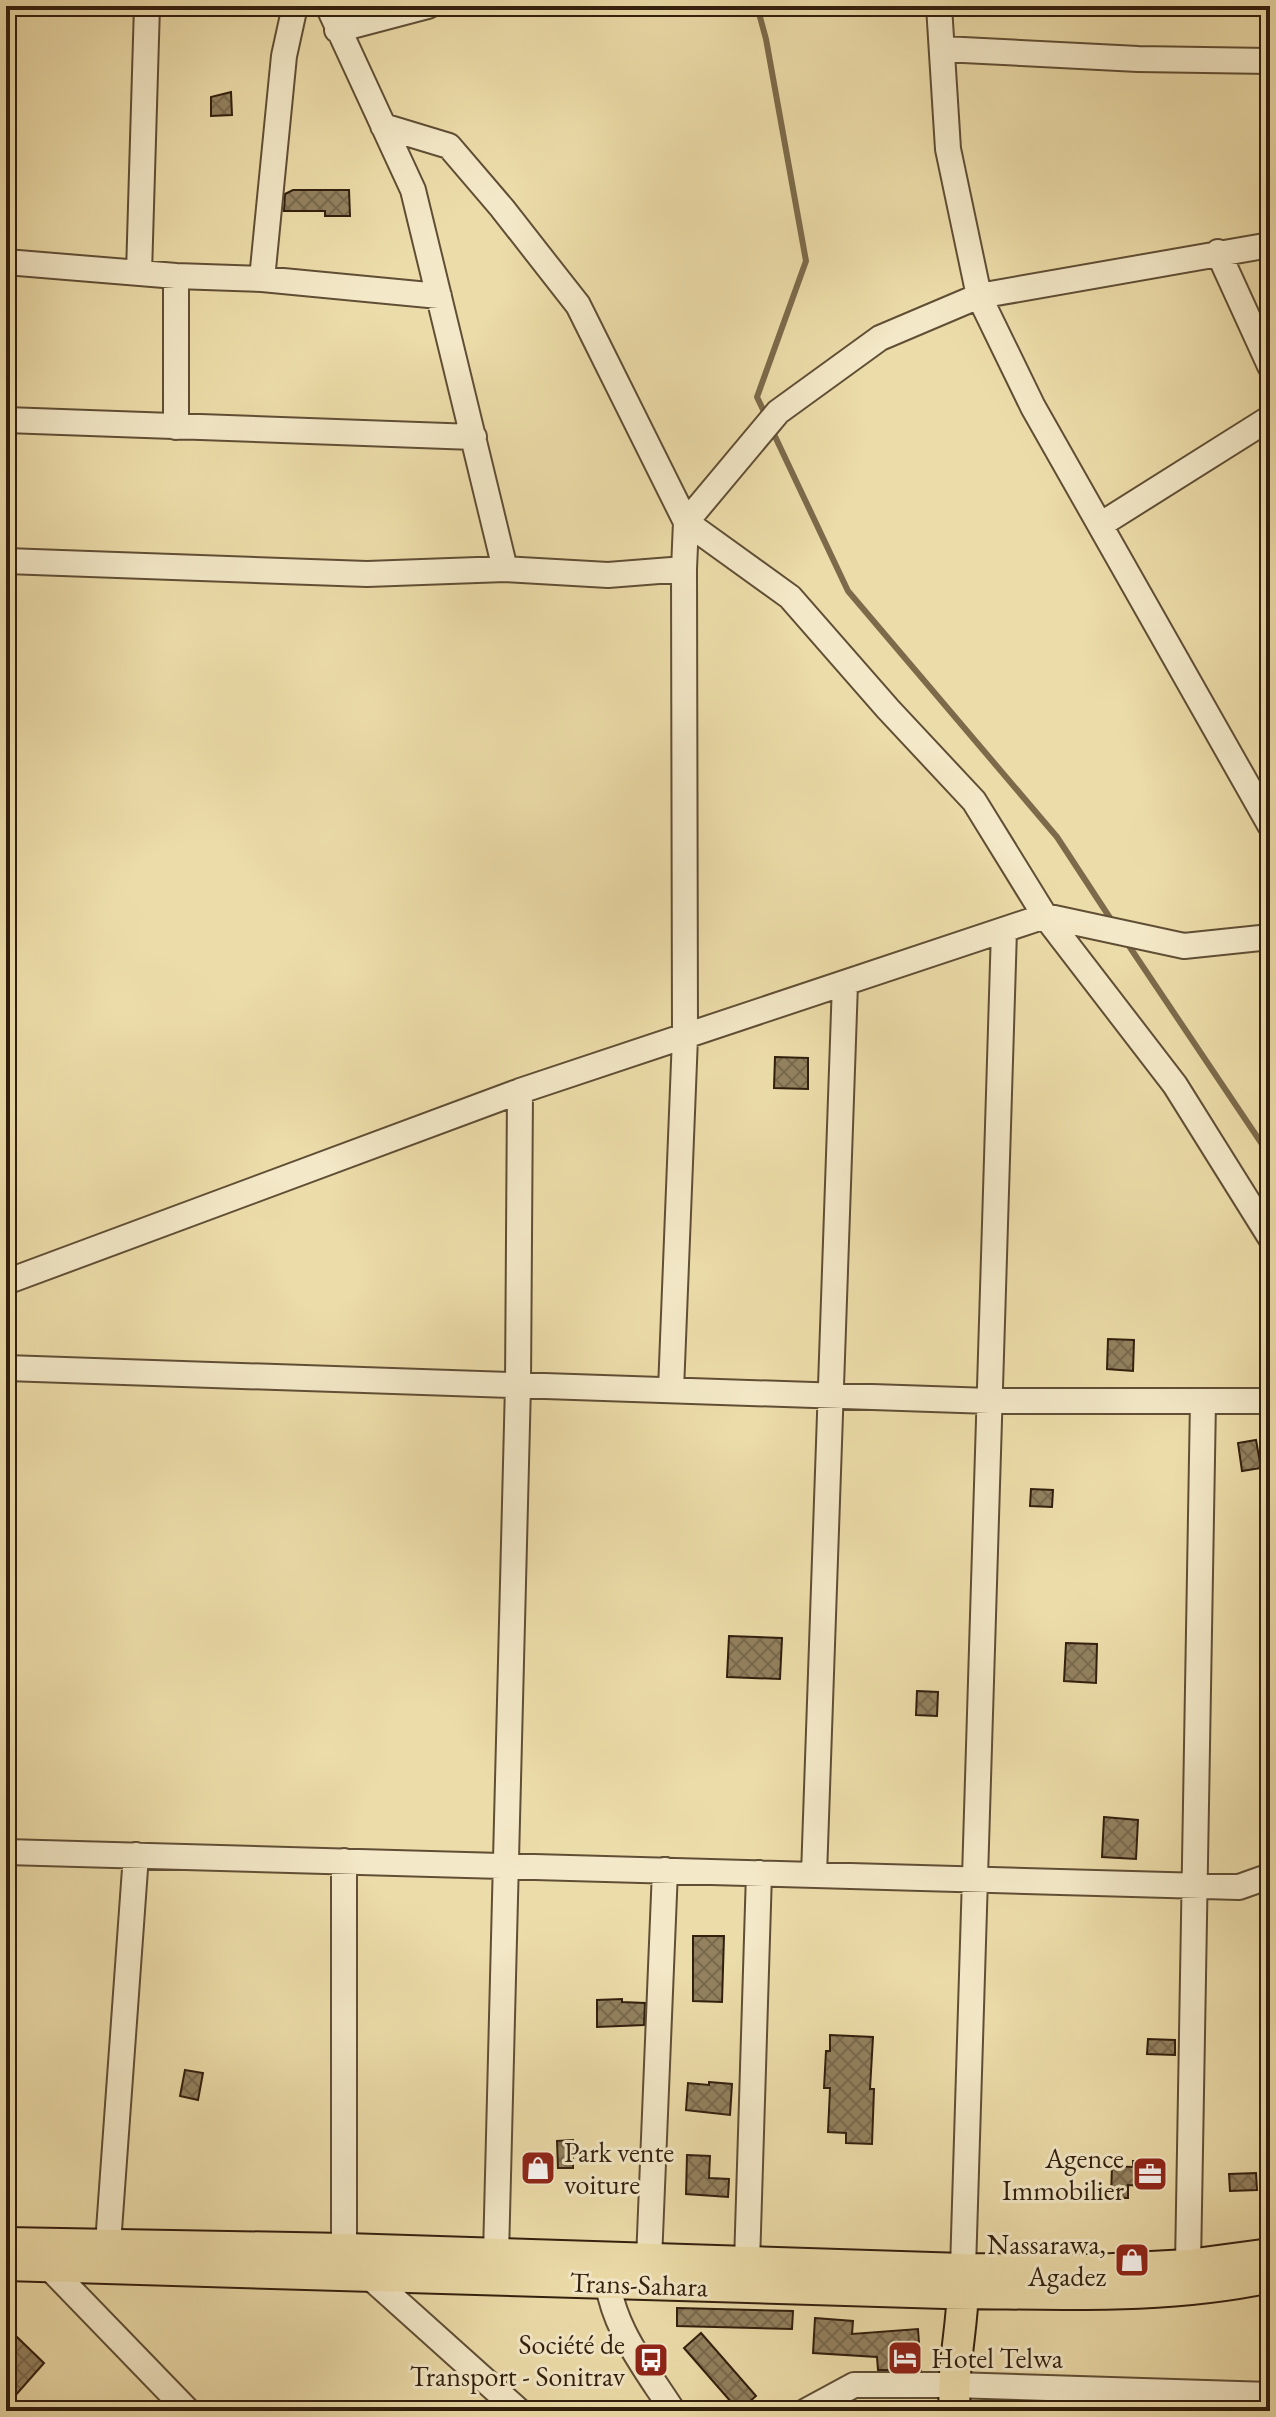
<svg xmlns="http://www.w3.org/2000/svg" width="1276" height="2417" viewBox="0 0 1276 2417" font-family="'EB Garamond',serif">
  <defs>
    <pattern id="building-cross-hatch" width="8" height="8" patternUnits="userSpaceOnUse" patternTransform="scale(2)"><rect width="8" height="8" fill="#93815f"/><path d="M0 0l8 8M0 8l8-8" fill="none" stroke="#79694d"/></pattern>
  </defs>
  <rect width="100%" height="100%" fill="#ecdca9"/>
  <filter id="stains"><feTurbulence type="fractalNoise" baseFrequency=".0025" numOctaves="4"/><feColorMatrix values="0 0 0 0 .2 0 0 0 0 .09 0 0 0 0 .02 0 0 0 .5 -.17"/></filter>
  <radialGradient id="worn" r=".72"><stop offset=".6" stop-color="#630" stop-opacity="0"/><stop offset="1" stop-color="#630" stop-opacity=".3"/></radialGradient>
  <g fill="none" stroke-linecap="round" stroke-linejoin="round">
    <!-- stream -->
    <path stroke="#7c6a4b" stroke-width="6" d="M 757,6 L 766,39 L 806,261 L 757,397 L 766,416
      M 772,430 L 848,591 L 1057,837 L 1114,924
      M 1125,940 L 1270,1156"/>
  </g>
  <!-- building -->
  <path fill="url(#building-cross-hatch)" stroke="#321f0e" stroke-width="2" d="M 231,92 L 232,115 L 211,116 L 211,97 Z
    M 293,190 L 349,190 L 350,216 L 325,216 L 325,211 L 284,211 L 285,194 Z
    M 775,1057 L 808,1058 L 808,1089 L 774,1088 Z
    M 1108,1339 L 1134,1340 L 1133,1371 L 1107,1369 Z
    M 1256,1440 L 1261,1468 L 1242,1471 L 1238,1443 Z
    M 1031,1489 L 1053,1490 L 1052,1507 L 1030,1506 Z
    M 729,1636 L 782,1638 L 780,1679 L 727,1677 Z
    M 1066,1643 L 1097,1644 L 1096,1683 L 1064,1681 Z
    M 917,1691 L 938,1692 L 937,1716 L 916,1715 Z
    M 1104,1817 L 1138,1820 L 1136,1859 L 1102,1857 Z
    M 693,1936 L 724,1936 L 722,2002 L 693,2001 Z
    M 622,1999 L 622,2002 L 645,2003 L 644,2025 L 597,2027 L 597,2000 Z
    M 830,2035 L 873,2037 L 870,2089 L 874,2089 L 872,2144 L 846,2143 L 846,2133 L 828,2132 L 830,2088 L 824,2088 L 826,2051 L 830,2051 Z
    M 1148,2039 L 1175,2040 L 1175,2055 L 1147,2054 Z
    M 185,2070 L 203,2073 L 198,2100 L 180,2096 Z
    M 709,2082 L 732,2084 L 730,2115 L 686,2110 L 688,2083 L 709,2085 Z
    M 573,2140 L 573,2168 L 558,2168 L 557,2141 Z
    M 687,2155 L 710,2156 L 709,2178 L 729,2179 L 728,2197 L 686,2194 Z
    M 1133,2161 L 1164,2163 L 1163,2187 L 1128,2185 L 1128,2198 L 1111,2198 L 1112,2166 L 1133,2167 Z
    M 1256,2173 L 1257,2190 L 1230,2191 L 1229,2174 Z
    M 677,2308 L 793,2311 L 792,2329 L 677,2326 Z
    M 815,2318 L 853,2321 L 852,2334 L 918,2329 L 921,2370 L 878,2370 L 877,2357 L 813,2353 Z
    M 701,2333 L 756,2396 L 739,2411 L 684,2348 Z
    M 17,2337 L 44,2363 L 14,2397 L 6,2389 L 6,2352 Z"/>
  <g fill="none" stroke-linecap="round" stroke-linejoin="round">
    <defs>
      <path id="minor" d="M 328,6 L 413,190 L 505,569
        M 939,6 L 948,149 L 979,296 L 1033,407 L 1270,825
        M 337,30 L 428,6
        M 943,49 L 1138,59 L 1270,61
        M 383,126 L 449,146 L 502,208 L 578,305 L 686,522 L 790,597 L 888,709 L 974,801 L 1045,916 L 1175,1085 L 1270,1237
        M 1218,252 L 1270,366
        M 6,262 L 176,276 L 262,279 L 439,296
        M 139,273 L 147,6
        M 176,276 L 176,427
        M 262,279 L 284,56 L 295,6
        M 6,420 L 474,437
        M 1100,525 L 1270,418
        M 6,561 L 367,574 L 505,569 L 608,575 L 684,569
        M 6,1282 L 520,1091 L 1045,916 L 1184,946 L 1270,937
        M 6,1368 L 990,1401 L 1270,1401
        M 671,1390 L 685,1037 L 684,569 L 686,522 L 778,412 L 880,338 L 979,296 L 1270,245
        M 6,1852 L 1239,1887 L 1270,1876
        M 344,1861 L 344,2267
        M 814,1875 L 845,983
        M 108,2244 L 136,1855
        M 496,2255 L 518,1385 L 520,1091
        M 40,2258 L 188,2411
        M 649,2260 L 665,1870
        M 747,2263 L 759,1873
        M 1188,2265 L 1203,1401
        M 606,2268 C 609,2324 644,2366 673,2411
        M 963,2269 L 1004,930
        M 371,2278 L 519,2411
        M 806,2411 L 854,2385 L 953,2385 L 1270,2395"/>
      <path id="major" d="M 6,2243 L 346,2249 L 963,2269 L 1095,2270 L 1188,2265 L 1270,2254
        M 6,2265 L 945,2293 C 1053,2293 1163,2300 1270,2277
        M 955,2411 C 951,2365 965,2320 963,2274"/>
    </defs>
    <!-- minor casing -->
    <use href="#minor" stroke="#604e35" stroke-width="28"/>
    <!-- major casing -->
    <use href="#major" stroke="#321f0e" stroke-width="34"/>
    <!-- minor -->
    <use href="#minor" stroke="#f3e8c7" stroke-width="24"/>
    <!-- major -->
    <use href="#major" stroke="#ecdca9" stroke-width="30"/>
  </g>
  <!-- icons -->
  <defs>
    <symbol id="shop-square" viewBox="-11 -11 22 22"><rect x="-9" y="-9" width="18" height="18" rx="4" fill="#8f2418" stroke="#f3e8c7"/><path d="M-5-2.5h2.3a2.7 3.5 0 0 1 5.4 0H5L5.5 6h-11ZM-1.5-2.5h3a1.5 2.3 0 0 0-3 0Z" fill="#fff"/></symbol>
    <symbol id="office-square" viewBox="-11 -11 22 22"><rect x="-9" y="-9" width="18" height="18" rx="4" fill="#8f2418" stroke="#f3e8c7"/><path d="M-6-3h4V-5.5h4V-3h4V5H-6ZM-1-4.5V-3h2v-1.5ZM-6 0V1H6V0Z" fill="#fff"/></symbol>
    <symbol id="hotel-square" viewBox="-11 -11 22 22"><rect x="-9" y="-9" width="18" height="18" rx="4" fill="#8f2418" stroke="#f3e8c7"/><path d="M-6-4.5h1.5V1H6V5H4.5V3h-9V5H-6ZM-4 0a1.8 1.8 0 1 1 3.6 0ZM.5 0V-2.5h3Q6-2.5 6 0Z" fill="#fff"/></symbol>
    <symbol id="bus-square" viewBox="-11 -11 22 22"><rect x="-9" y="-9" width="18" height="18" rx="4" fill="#8f2418" stroke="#f3e8c7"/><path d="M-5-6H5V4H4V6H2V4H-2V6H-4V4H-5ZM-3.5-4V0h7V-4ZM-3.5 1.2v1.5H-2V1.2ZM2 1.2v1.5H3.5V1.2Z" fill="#fff"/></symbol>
  </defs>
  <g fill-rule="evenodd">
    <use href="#shop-square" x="518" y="2148" width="40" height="40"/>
    <use href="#office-square" x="1130" y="2154" width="40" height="40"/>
    <use href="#shop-square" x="1112" y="2240" width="40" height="40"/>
    <use href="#hotel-square" x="885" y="2338" width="40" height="40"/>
    <use href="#bus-square" x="631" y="2340" width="40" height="40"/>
  </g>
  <g text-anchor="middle" stroke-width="6" stroke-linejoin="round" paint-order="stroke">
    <!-- poi labels -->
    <g font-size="28" fill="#321f0e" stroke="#f3e8c7" text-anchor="end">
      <text x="564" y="2162" text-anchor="start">Park vente<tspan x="564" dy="32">voiture</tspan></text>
      <text x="1124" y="2168">Agence<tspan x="1124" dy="32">Immobilier</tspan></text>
      <text x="1106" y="2254">Nassarawa,<tspan x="1106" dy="32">Agadez</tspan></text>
      <text x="625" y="2354">Société de<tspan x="625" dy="32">Transport - Sonitrav</tspan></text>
      <text x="931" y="2368" text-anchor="start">Hotel Telwa</text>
    </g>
    <!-- street labels -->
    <g font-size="28" fill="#321f0e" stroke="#f3e8c7">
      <text transform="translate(639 2284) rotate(2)" y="10">Trans-Sahara</text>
    </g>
  </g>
  <!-- margin -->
  <rect width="1276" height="2417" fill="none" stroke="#ecdca9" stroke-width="32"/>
  <rect x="8" y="8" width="1260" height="2401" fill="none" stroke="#321f0e" stroke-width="4"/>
  <rect x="16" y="16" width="1244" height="2385" fill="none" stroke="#321f0e" stroke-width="2"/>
  <rect width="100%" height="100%" filter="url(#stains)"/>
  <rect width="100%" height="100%" fill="url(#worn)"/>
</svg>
